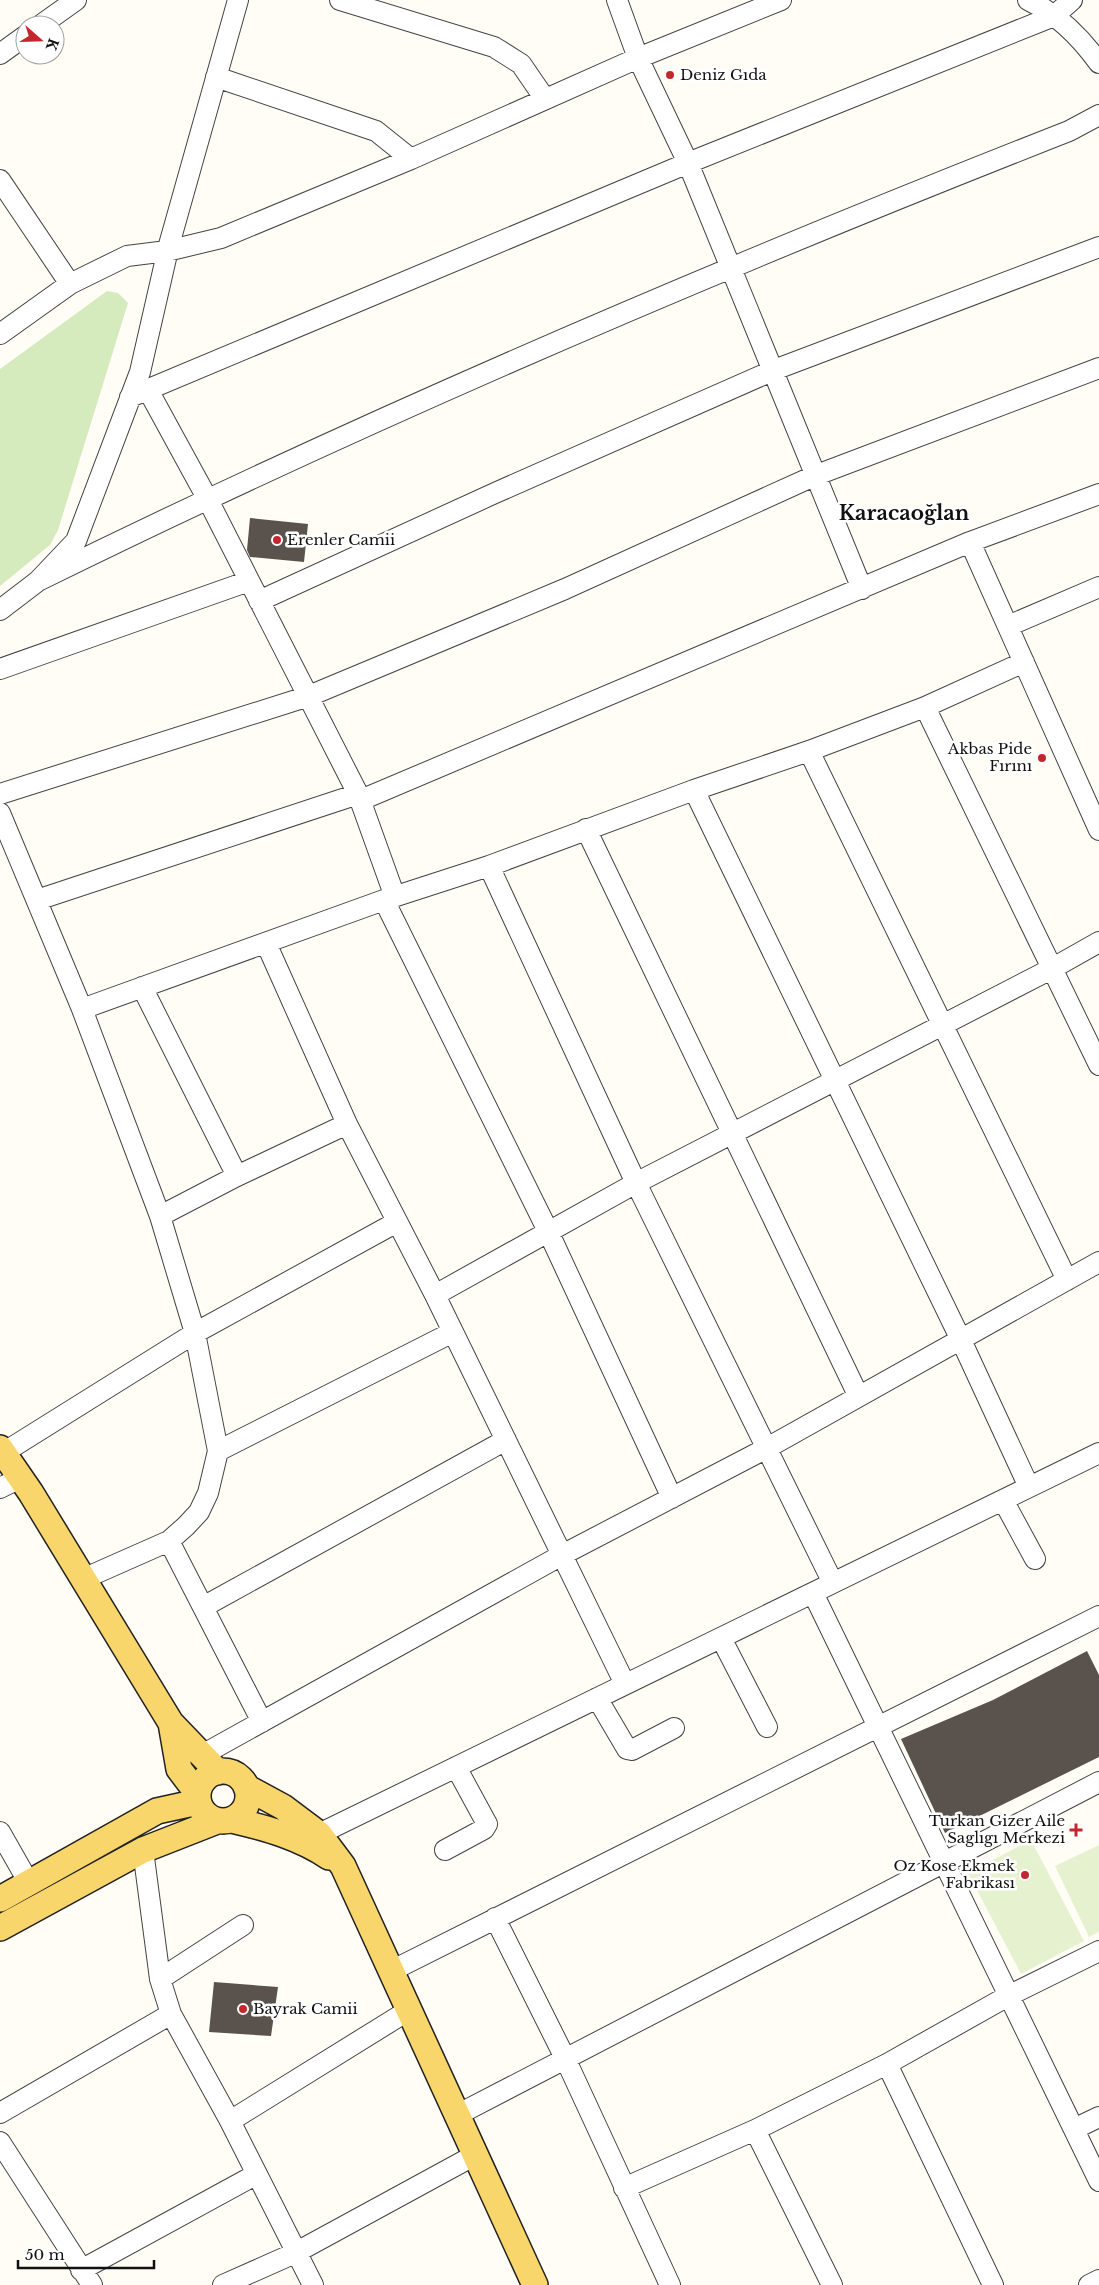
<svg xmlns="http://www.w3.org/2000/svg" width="1099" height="2285" viewBox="0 0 1099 2285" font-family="'Libre Baskerville',serif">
  <rect width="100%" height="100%" fill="#fffdf5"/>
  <!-- green -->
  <path fill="#d5ebbd" d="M 107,291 L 118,293 L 128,303 L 58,530 L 50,545 L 0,586 L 0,369 Z"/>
  <!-- pitch -->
  <path fill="#e6f2cf" d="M 1031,1840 L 1084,1941 L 1021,1974 L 968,1873 Z
    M 1099,1845 L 1099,1932 L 1089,1937 L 1055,1866 Z"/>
  <!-- building -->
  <path fill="#5a524d" d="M 250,518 L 308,524 L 304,562 L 250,557 L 247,550 Z
    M 1087,1651 L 1099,1675 L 1099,1757 L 945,1833 L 901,1739 L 993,1700 Z
    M 214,1982 L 278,1987 L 271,2036 L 209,2032 Z"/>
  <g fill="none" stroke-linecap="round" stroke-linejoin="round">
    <defs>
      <path id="minor" d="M 340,0 L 494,47 L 521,64 L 545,99
        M 617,0 L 638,58 L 688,163 L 862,589
        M 1028,0 C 1057,14 1081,38 1099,63
        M 41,25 L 76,0
        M 0,54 L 25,36
        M 216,77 L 376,131 L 411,159
        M 0,180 L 70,284
        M 0,334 L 70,284 L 127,256 L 167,251 L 221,238 L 411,159 L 638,58 L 781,0
        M 148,390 L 207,498 L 358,794 L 395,897
        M 130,397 L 688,163 L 1054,16 L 1072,0
        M 970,542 L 1099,830
        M 38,581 C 375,415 720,268 1069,131 L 1099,115
        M 259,601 L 495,493 L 774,370 L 1099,247
        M 0,610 L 38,581 L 76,541 L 140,372 L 169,245 L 238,0
        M 1008,626 L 1099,587
        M 0,669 L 249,581
        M 925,707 L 1099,1065
        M 809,751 L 1067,1280
        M 694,790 L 961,1340 L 1029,1487
        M 0,794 L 309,696 L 565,589 L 814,476 L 1099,368
        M 361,800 L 970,542 L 1099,494
        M 0,813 L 82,1009 L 160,1216 L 195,1333 L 218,1451 L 208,1493 L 199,1512 L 186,1526 L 169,1541 L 83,1579
        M 586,829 L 858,1395
        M 489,866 L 636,1183 L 833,1583
        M 37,900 L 358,794
        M 384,900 L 548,1231 L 672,1498
        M 266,943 L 347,1124 L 435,1295 L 625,1684
        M 142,987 L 237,1176
        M 82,1009 L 384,900 L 489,866 L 694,790 L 809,751 L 925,707 L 1024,662
        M 160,1216 L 237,1176 L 347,1124
        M 435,1295 L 636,1183 L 1053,968 L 1099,942
        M 218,1451 L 453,1332
        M 3,1453 L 195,1333 L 397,1222
        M 0,1488 L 20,1478
        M 1003,1500 L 1035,1559
        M 169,1541 L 262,1722
        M 813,1593 L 1099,2181
        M 203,1607 L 506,1440
        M 721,1638 L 767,1727
        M 597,1698 L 627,1749 L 632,1750 L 674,1728
        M 202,1755 L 562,1555 L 767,1448 L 1099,1262
        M 0,1832 L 29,1883
        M 314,1847 L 319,1834 L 1099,1453
        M 143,1850 L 160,1979 L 171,2014 L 230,2121 L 313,2285
        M 445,1850 L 484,1829 L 487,1824 L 456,1767
        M 495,1918 L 565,2058 L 670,2285
        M 391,1971 L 1099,1616
        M 160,1979 L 243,1925
        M 887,2064 L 993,2285
        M 0,2113 L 171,2014
        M 457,2115 L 1099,1782
        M 230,2121 L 409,2010
        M 1074,2129 L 1099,2117
        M 755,2130 L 832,2285
        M 0,2142 L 92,2285
        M 624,2188 L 755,2130 L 887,2064 L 1008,1996 L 1099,1951
        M 81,2270 L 257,2174
        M 223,2285 L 295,2253 L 475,2155
        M 1089,2285 L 1099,2280"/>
      <path id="major" d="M 0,1448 L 31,1493 L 171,1723 L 218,1772
        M 171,1723 L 179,1769 L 198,1794
        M198 1796a25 25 0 1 1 50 0a25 25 0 1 1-50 0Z
        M 246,1787 L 283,1807 L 319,1834 L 343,1866 L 535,2285
        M 232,1820 C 266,1828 299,1837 329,1857
        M 0,1899 L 157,1811 L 198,1802
        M 0,1928 L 143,1850 L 217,1821"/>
    </defs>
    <!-- minor casing -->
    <use href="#minor" stroke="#444" stroke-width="22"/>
    <!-- major casing -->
    <use href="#major" stroke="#222" stroke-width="28"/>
    <!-- minor -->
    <use href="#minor" stroke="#fff" stroke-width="20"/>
    <!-- major -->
    <use href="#major" stroke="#f9d66b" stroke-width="25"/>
  </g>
  <!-- markers -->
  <g fill="#c4262e" stroke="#fff" stroke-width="2">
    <circle cx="670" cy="75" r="5"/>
    <circle cx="277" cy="540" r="5"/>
    <circle cx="1042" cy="758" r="5"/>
    <path d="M1073.5 1822.5h5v5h5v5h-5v5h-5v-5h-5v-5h5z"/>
    <circle cx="1025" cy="1875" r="5"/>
    <circle cx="243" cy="2009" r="5"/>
  </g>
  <g text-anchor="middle" stroke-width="5" stroke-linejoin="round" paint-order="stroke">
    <!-- poi labels -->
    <g font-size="15" fill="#111" stroke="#fff" text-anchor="start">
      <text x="680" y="80">Deniz Gıda</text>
      <text x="287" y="545">Erenler Camii</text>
      <text x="1032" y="754" text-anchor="end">Akbas Pide<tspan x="1032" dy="17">Fırını</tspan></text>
      <text x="1065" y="1826" text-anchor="end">Turkan Gizer Aile<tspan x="1065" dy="17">Saglıgı Merkezi</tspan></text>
      <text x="1015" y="1871" text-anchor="end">Oz Kose Ekmek<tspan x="1015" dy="17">Fabrikası</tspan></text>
      <text x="253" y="2014">Bayrak Camii</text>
    </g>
    <!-- district labels -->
    <g font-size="20" font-weight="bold" fill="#111" stroke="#fff">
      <text x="904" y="520">Karacaoğlan</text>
    </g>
  </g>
  <!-- north arrow -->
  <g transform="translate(40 40) rotate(110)"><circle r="24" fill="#ffffff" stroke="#a0a0a0"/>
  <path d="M0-4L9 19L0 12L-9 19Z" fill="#c4262e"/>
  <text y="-8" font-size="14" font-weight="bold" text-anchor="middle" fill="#111111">K</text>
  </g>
  <!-- scale -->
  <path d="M18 2260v8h136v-8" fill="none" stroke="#111111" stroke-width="2.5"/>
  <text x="25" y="2260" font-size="15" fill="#111111" stroke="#ffffff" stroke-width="4" paint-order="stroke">50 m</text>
</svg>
